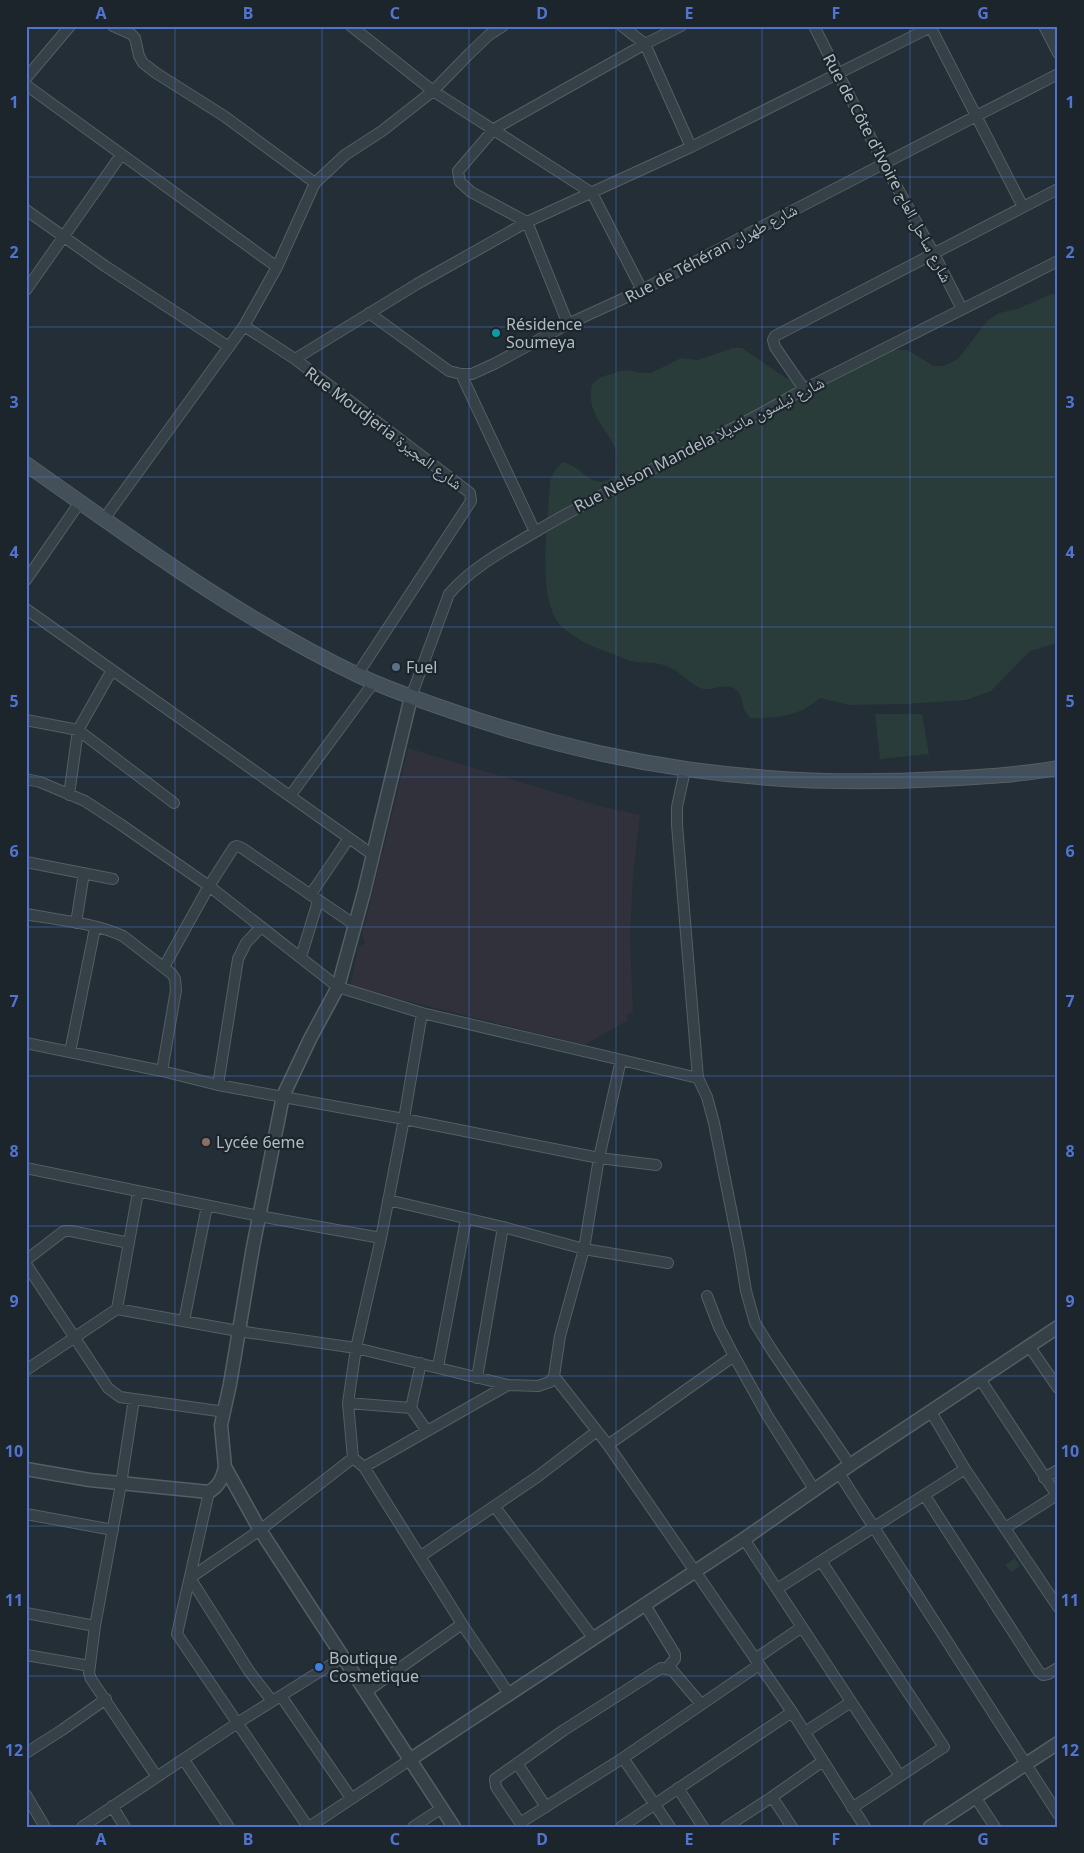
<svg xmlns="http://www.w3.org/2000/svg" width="1084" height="1853" viewBox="0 0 1084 1853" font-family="'Noto Sans','Noto Naskh Arabic',sans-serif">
  <rect width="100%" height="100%" fill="#232e36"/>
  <!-- medical -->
  <path fill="#30313b" d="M 408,748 L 600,806 L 640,815 L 633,877 L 630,937 L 633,1011 L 627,1015 L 628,1020 L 585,1045 L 350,987 L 358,947 L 365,943 L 362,935 Z"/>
  <!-- green -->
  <path fill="#293c39" d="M 1052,294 L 1058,295 L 1058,643 L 1030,651 L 991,691 L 966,700 L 905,704 L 849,705 L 820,698 C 798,717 778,718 750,718 C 740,708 745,697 735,689 C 724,681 710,694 698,687 C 686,680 677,669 663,665 C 655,662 645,663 637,662 C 631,662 624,658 618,656 C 599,649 576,641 561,626 C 535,599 549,516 550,481 L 555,470 L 563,462 C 585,467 592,494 616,475 C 616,467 618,455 615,448 C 604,424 586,413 592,384 L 601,377 L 621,371 L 630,370 L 641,373 L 651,373 L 681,358 L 698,360 L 733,348 L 742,348 L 786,378 L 818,382 L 892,349 L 907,350 L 934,366 L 944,366 L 958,359 L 987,321 L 999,313 L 1017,309 Z
    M 875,714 L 922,714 L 929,754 L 880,759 Z
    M 1015,1558 L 1020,1566 L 1011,1572 L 1005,1565 Z"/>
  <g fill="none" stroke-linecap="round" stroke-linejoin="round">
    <defs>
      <path id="minor" d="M 113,26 L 131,34 L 135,38 L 139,56 L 143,63 L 156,73 L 224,116 L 315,183
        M 351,26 L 433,91 L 592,193 L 642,290
        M 622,26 L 645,44 L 691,147
        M 814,26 L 884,164 L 934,254 L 962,309
        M 930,26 L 1023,207
        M 1044,26 L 1058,53
        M 1048,33 L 1058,28
        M 26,78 L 70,26
        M 26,85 L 277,267
        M 26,210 L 105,266 L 229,347
        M 26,290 L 121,155
        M 369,313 L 449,371 L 461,374 L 472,374 L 496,363 L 568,324 L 642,290 L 761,227 L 1058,74
        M 568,324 L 527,222 L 471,192 L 460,182 L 458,171 L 494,129 L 645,44 L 681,26
        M 244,326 L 295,359 L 470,493 L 471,501 L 357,675
        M 295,359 L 417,284 L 527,222 L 691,147 L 933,26
        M 461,374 L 535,532
        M 804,389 L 775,347 L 773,340 L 775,336 L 1058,189
        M 104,519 L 244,326 L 277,267 L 315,183 L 345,155 L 382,131 L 433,91 L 470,53 L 489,35 L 503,26
        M 26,580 L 80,502
        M 26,609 L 373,855
        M 411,697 L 449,594 C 472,567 505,550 535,532 C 622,480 717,441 804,389 L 1058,261
        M 26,720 L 78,730 L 174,803
        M 685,770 L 677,807 L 677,825 L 698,1078 L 707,1097 L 714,1123 L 740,1254 L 746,1291 L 755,1323 L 773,1352 L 850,1465
        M 26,779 L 40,782 L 85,801 L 120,824 L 209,886 L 338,987 L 422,1013 L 698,1078
        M 69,795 L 78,730 L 112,670
        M 290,796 L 374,682
        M 26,862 L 113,879
        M 311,894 L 349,838
        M 26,914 C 57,920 96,923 123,936 L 172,974 L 175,979 L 176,990 L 162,1071
        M 76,923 L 84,873
        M 301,957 L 318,901
        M 164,967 L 209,886 L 234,847 L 237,846 L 242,848 L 355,925
        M 422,1013 L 404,1119 L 599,1158 L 656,1165
        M 26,1043 L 162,1071 L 218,1085 L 404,1119 L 381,1238 L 356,1348 L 348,1403 L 353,1458
        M 70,1052 L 95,928
        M 218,1085 L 238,959 L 246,943 L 261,927
        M 26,1168 L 259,1216 L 381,1238
        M 388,1200 L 503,1227 L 584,1249 L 668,1263
        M 26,1260 L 64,1231 L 71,1231 L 129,1243
        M 26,1264 L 108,1388 L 120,1397 L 225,1412
        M 707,1296 L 719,1327 L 734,1356 L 767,1415 L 814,1489
        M 117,1309 L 138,1192
        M 184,1321 L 207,1206
        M 1029,1346 L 1058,1388
        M 438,1367 L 466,1219
        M 26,1370 L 117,1309 L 238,1331 L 356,1348 L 508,1385
        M 554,1376 L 560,1336 L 584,1249 L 599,1158 L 621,1060
        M 477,1378 L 503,1227
        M 980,1379 L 1058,1497
        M 134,1399 L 121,1484 L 95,1626 L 89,1673 L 91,1679 L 157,1777
        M 348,1403 L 411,1408 L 427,1431
        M 411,1408 L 421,1363
        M 931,1412 L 965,1469 L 1058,1607
        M 608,1445 L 734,1356
        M 364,1467 L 508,1385 L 538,1386 L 550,1382 L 554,1376 L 608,1445 L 792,1712 L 865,1827
        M 839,1473 L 1058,1814
        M 1044,1478 L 1058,1470
        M 209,1492 L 177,1634 L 308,1827
        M 925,1496 L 1039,1672 L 1043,1675 L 1048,1674 L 1058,1668
        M 495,1507 L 594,1639
        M 26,1514 L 113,1530
        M 1005,1528 L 1057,1495
        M 744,1539 L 900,1776
        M 421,1556 L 537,1477 L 597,1431
        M 821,1561 L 944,1747 L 852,1808
        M 777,1589 L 965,1469
        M 645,1605 L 675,1654 L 675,1659 L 667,1668
        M 26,1613 L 95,1626
        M 26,1655 L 90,1666
        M 755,1659 L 802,1627
        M 366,1692 L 462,1624
        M 281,1696 L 351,1798
        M 272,1701 L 249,1671 L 190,1578 L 260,1530 L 353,1458 L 364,1467 L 462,1624 L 509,1694
        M 805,1732 L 851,1702
        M 26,1753 L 62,1730 L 106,1699
        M 623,1758 L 670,1827
        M 184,1760 L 229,1827
        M 517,1763 L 546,1807
        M 678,1788 L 703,1827
        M 26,1795 L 45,1827
        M 772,1797 L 823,1761
        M 975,1797 L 995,1827
        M 112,1806 L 125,1827
        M 520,1823 L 623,1758 L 759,1665
        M 82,1827 L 239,1722 L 343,1657
        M 309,1827 L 411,1759
        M 413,1827 L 442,1808
        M 523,1827 L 496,1787 L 495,1779 L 564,1730 L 661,1668 L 672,1670 L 701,1704
        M 621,1827 L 792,1712
        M 726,1827 L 772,1797 L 792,1827"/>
      <path id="tertiary" d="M 411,697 L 364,892 L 338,987 L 310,1039 L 283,1096 L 253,1247 L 230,1384 L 221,1425 L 225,1467 L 260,1530 L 454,1827
        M 26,1469 L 90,1480 L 209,1492 C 219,1486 222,1479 225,1467
        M 411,1759 L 744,1539 L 850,1465 L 1058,1327
        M 930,1827 L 1058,1743"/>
      <path id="secondary" d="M 26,464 C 134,540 240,619 360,676 C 387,689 415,698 443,708 C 607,767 768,789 941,779 C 980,777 1019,775 1058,768"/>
    </defs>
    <!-- minor casing -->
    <use href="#minor" stroke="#545e64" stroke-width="12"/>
    <!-- tertiary casing -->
    <use href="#tertiary" stroke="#545e64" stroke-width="15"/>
    <!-- secondary casing -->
    <use href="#secondary" stroke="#545e64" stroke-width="16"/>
    <!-- minor -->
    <use href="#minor" stroke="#364047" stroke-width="10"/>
    <!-- tertiary -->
    <use href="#tertiary" stroke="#364047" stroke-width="12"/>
    <!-- secondary -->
    <use href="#secondary" stroke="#445059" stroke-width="14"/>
  </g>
  <!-- grid -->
  <path fill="none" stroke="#5174d1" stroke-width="1" stroke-opacity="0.55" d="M 175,26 L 175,1827M 322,26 L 322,1827M 469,26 L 469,1827M 616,26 L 616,1827M 762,26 L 762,1827M 910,26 L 910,1827M 26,177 L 1058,177M 26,327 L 1058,327M 26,477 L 1058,477M 26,627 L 1058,627M 26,777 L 1058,777M 26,927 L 1058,927M 26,1076 L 1058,1076M 26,1226 L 1058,1226M 26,1376 L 1058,1376M 26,1526 L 1058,1526M 26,1676 L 1058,1676"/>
  <!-- markers -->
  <circle fill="#0f9aa8" stroke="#1b252b" stroke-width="2" cx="496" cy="333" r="5"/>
  <circle fill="#5c6f8a" stroke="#1b252b" stroke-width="2" cx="396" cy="667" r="5"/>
  <circle fill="#8d6e63" stroke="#1b252b" stroke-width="2" cx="206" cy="1142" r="5"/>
  <circle fill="#3f7fe0" stroke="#1b252b" stroke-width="2" cx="319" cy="1667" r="5"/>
  <g text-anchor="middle" stroke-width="4.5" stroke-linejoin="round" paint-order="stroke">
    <!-- street labels -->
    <g font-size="16" fill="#b1bbc3" stroke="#1b252b">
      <text transform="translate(888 168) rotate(62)" y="6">Rue de Côte d'Ivoire شارع ساحل العاج</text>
      <text transform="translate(711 253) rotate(-28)" y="6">Rue de Téhéran شارع طهران</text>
      <text transform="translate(384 428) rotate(37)" y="6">Rue Moudjeria شارع المجيرة</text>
      <text transform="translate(699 444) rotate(-27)" y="6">Rue Nelson Mandela شارع نيلسون مانديلا</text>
    </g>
    <!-- poi labels -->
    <g font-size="16" fill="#b1bbc3" stroke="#1b252b" text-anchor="start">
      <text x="506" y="330">Résidence<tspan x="506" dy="18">Soumeya</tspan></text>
      <text x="406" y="673">Fuel</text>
      <text x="216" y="1148">Lycée 6eme</text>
      <text x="329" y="1664">Boutique<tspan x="329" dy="18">Cosmetique</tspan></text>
    </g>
  </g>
  <!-- border -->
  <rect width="1084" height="1853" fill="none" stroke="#1b252b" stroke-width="55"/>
  <rect x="28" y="28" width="1028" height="1798" fill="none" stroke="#5174d1" stroke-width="2"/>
  <g font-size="16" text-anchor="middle" font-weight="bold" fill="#5174d1">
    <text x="101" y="19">A</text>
    <text x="248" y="19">B</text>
    <text x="395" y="19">C</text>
    <text x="542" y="19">D</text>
    <text x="689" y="19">E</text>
    <text x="836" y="19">F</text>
    <text x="983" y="19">G</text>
    <text x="14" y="108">1</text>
    <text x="1070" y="108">1</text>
    <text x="14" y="258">2</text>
    <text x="1070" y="258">2</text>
    <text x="14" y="408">3</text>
    <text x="1070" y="408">3</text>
    <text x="14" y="558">4</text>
    <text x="1070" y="558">4</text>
    <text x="14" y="707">5</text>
    <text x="1070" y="707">5</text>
    <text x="14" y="857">6</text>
    <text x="1070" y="857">6</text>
    <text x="14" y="1007">7</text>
    <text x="1070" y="1007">7</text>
    <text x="14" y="1157">8</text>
    <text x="1070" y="1157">8</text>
    <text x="14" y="1307">9</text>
    <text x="1070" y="1307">9</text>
    <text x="14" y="1457">10</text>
    <text x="1070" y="1457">10</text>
    <text x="14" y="1606">11</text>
    <text x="1070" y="1606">11</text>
    <text x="14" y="1756">12</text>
    <text x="1070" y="1756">12</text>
    <text x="101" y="1845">A</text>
    <text x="248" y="1845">B</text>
    <text x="395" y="1845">C</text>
    <text x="542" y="1845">D</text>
    <text x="689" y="1845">E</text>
    <text x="836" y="1845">F</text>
    <text x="983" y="1845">G</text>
  </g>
</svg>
